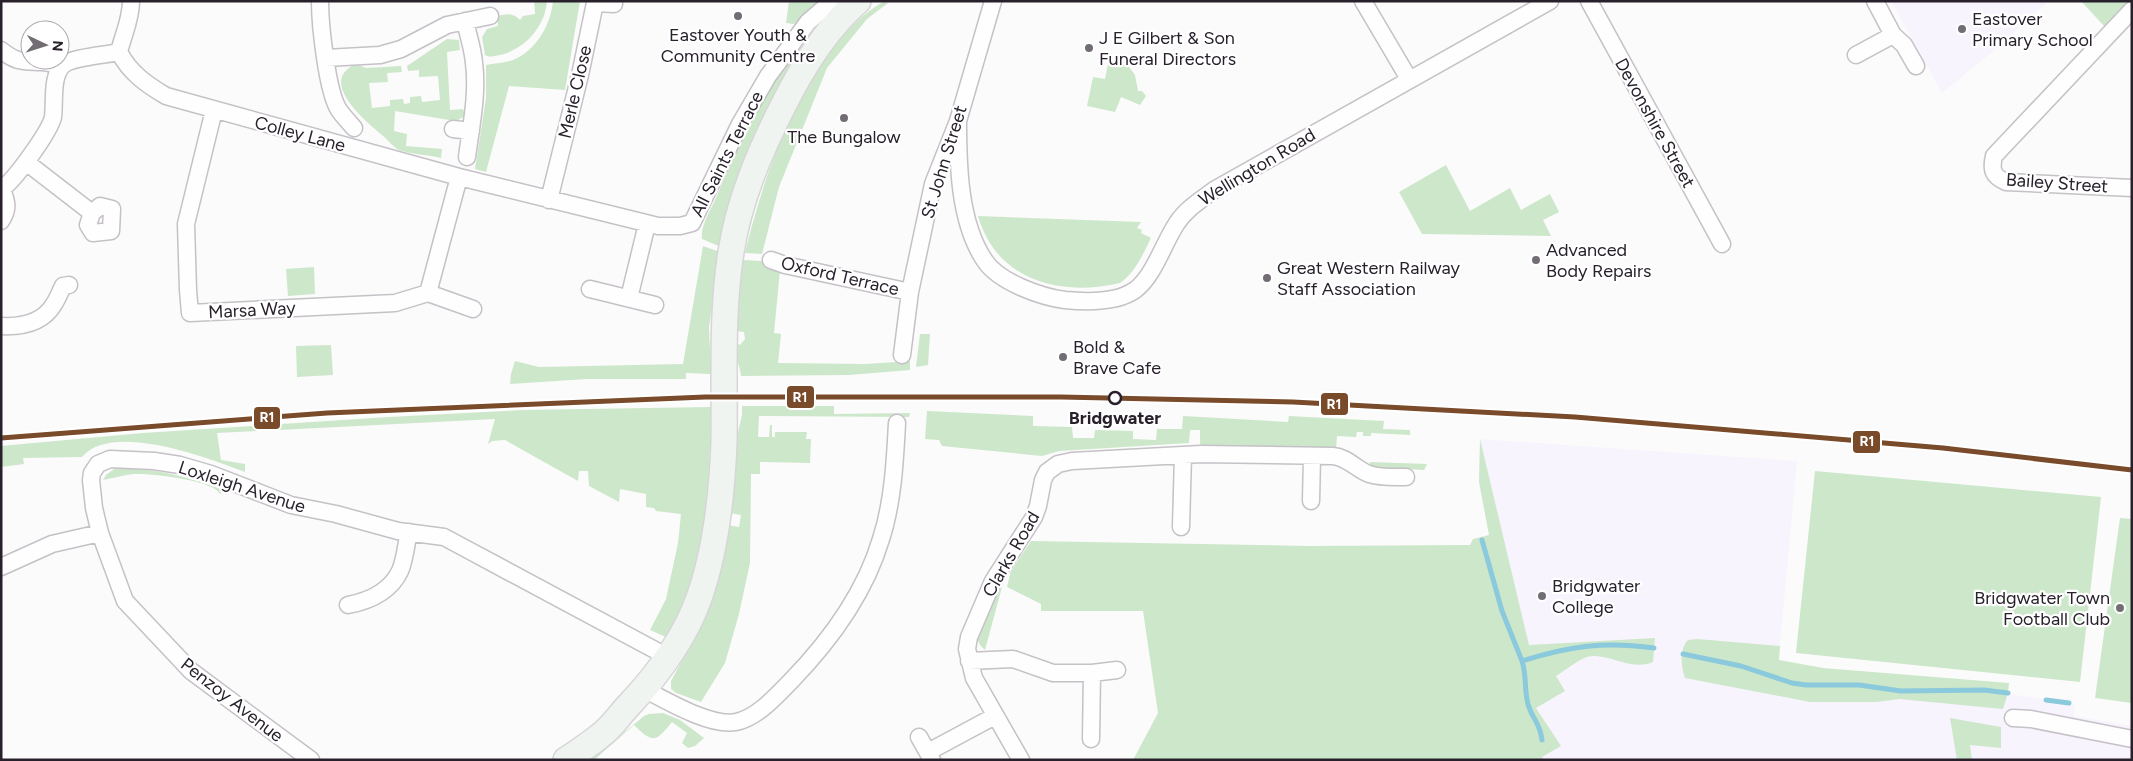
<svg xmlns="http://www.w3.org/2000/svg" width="2133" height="761" viewBox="0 0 2133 761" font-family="Figtree,sans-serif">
  <rect width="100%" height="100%" fill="#fbfbfb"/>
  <!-- education -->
  <path fill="#f8f4fd" d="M 1891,1 L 2049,1 L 1991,53 L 1942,93 Z
    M 1480,439 L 1797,461 L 1777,678 L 1984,690 L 2075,704 L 2074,716 L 2132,726 L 2132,760 L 1293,760 L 1301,546 L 1470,546 L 1473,539 L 1489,535 L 1479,482 Z"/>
  <!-- green -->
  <path fill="#cde7ca" d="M 534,1 L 547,1 C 545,27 525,49 500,55 C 494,56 490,58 485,55 L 482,37 L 487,29 L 498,26 L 497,16 C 507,14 512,12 520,20 L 523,16 L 535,14 Z
    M 553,1 L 580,1 L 565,90 L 509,86 L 486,172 L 475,169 L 486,98 L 486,65 C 494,63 505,63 513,60 C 536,51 551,24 553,1 Z
    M 789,1 L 822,1 L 794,24 L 786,23 Z
    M 2081,1 L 2128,1 L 2105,27 Z
    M 883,2 L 888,3 L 867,19 L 827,68 L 779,187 L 762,254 L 745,253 C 765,171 806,47 883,2 Z
    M 824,18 L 721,247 L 702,239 C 700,227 710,211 715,200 C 742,137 774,67 824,18 Z
    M 447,39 L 459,40 L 460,50 L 447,52 L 450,110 L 463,109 L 465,116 L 458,120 L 449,120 L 395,111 L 394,131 L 407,134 L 406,146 L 442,149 L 441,158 C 430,155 409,154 399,150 C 393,147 387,139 382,135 C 365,121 317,81 356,64 L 366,68 L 401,66 L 402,72 L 387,73 L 388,82 L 369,83 L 372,108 L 390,106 L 390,100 L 403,99 L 404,104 L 410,103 L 410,97 L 421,96 L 422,102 L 440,100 L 438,76 L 419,77 L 419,70 L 408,71 L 407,66 Z
    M 1121,56 L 1135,75 L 1138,91 L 1142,91 L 1146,96 L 1140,105 L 1121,97 L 1115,112 L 1087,106 L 1093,77 L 1105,79 L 1108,64 L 1113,65 L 1115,58 Z
    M 1446,165 L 1470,211 L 1510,188 L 1521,210 L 1550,194 L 1559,212 L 1543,220 L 1551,236 L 1422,234 L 1399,192 Z
    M 978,216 L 1141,222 L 1137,228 L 1142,230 L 1141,233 L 1151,238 C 1143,254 1135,273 1120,283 C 1060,297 997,281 978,216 Z
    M 703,246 L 720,252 L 709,327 L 711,374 L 686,373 L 686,379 L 587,379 L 510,384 L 511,374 L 515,361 L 539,367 L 683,364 Z
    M 743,260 L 762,261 L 765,265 L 780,270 L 774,333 L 781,334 L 778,363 L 866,364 L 910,361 L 910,370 L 849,375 L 741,376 C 740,364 733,354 734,342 L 740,345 L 745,339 L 744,332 L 736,331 Z
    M 314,267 L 315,294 L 288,296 L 286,269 Z
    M 920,334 L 930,334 L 928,365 L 916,367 Z
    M 331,345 L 333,375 L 297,377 L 296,346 Z
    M 742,406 L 834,406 L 834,414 L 910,413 L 909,417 L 759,416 L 758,437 L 769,437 L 770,425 L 772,425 L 772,437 L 775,437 L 775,432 L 807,432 L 806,439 L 811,439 L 810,463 L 760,462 L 760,474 L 751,474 L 750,563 L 739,614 L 725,663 L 701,702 L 676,693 L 671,689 L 671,681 L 691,644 L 726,525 L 739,527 L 741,515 L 729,513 L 732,458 L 742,415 Z
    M 711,407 C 710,484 705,567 668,636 L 666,637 L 650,630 L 666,599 L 678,543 L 681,514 L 656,511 L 654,508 L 646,507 L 646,494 L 620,489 L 619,502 L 589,486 L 588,471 L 579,471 L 578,481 L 505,440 L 492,441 L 488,444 L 495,419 L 217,433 L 221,460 L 245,464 L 245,472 C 209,458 111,421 82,457 L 23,458 L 24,464 L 1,467 L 1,446 L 143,433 L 389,417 L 524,410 Z
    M 927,411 L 1033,416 L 1033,426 L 1072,427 L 1073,438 L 1094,438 L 1095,430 L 1133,431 L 1133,439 L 1156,440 L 1157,429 L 1182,429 L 1183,416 L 1288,422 L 1289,416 L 1384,421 L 1383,429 L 1410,430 L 1410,435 L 1371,433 L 1371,436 L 1363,436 L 1363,432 L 1357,432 L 1356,437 L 1337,436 L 1336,450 L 1202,448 L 1200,443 L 1200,430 L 1190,430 L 1189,443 L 1059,451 L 1042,456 L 942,446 L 939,440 L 925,439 Z
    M 1480,439 L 1529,645 L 1655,638 L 1653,662 C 1631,672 1606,651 1587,657 C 1576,661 1566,670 1556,676 L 1565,691 L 1536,708 L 1561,746 L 1542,757 L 1544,760 L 1133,760 L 1158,713 L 1143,611 L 1041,611 L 1041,604 L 1007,587 L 1011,571 L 1031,541 L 1308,546 L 1470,545 L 1473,539 L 1489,535 L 1479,482 Z
    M 1370,462 L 1427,464 L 1424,470 L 1370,467 Z
    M 114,469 C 152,467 188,476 223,490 L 220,494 C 214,480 150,473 134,474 C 124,475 114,478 103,480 L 106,475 Z
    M 1815,471 L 2101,497 L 2080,682 L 1796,653 Z
    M 2120,518 L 2132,519 L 2132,703 L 2095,698 Z
    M 1005,576 L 985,650 C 980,646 977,642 978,635 Z
    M 1697,639 L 1780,646 L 1779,660 L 1823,668 L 2009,683 L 2008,693 L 2003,709 L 1899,699 L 1877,702 L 1810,702 L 1685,678 C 1681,667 1679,649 1688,640 Z
    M 663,713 L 680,720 L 704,738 L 695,746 L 688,748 L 682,743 L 687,733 L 672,722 C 656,742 653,744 634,725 L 594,760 L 591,760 L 644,716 L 649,714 Z
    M 1950,718 L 2001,727 L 2001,748 L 1970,745 L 1972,760 L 1957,760 Z"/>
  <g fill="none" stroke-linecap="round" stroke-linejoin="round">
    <!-- stream -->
    <path stroke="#8bc9dc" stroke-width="5" d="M 1482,540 L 1502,611 L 1522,661 C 1570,646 1604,641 1654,648
      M 1683,654 L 1741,666 L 1792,683 L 1806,685 L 1859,685 L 1901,691 L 1984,690 L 2008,693
      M 1522,661 C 1527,676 1524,690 1528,704 C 1532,719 1540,722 1542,740
      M 2046,700 L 2069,703"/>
    <defs>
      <path id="minor" d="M 131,1 C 131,20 123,35 119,52 C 130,73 146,84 166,96 L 459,177 L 658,226 L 680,226 L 692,223 L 740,124 L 768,76 L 808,22 L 823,9 L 840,1
        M 320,1 C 320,24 327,92 339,110 C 343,116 349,122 354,128
        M 1363,1 L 1409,79
        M 1589,1 L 1722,244
        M 1875,1 L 1893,35 L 1904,45 L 1916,66
        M 2132,10 L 1994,156 C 1991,169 1992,176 2006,182 L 2132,188
        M 465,21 C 468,35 473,49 474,63 C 478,94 471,126 467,157
        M 1,50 C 17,63 23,61 42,62 C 48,62 55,65 61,66
        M 1856,55 L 1893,35
        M 326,58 L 380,55 L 401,49 L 447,25 L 490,16
        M 214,110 L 186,224 L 188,290 L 190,313 L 395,303 L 428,293 L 473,309
        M 958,121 C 958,165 959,223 985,261 C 999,282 1041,297 1065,300 C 1086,302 1117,303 1135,290 C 1154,276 1164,242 1177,223 C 1186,209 1201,200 1214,190 L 1550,1
        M 453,129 L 471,131
        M 26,162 L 92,213 L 100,206 L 112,209 L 111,231 L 93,233 L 88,225 L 92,213
        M 1,189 C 13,183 50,131 53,117 C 55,102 51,76 63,65 C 72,57 106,55 119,52
        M 549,200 L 580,75 L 595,3 L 614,4
        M 1,221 C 9,209 7,202 2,189
        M 771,260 L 785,265 L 910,292
        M 590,289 L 655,305
        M 428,293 L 459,177
        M 629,298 L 647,224
        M 1,326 C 21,327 43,323 54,304 C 58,298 60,292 63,286 L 69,285
        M 902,355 L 910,292 L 933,184 L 958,121 L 993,1
        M 1311,501 L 1312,456
        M 1181,527 L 1183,455
        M 1,567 L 52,544 L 100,533
        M 348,605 C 369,601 390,592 400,571 C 405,560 406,544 409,532
        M 969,661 L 1013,659 L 1053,673 L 1092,673 L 1117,670
        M 644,689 C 667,701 711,727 736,722 C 757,718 776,696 790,682 C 829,642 865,593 881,539 C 893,502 895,461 897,423
        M 2013,718 L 2031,719 L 2132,739
        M 919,737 L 932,760
        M 1091,739 L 1092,673
        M 928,752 L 995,716
        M 311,760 L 191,671 L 125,601 L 100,533 L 94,508 L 91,480 L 92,473 L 98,464 L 110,459 L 154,461 L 180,465 L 211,474 L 291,505 L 336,514 L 398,531 L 444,537 L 668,657
        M 1021,760 L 974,678 L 967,649 L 969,637 L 993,581 L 1034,517 L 1038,506 L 1043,480 L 1047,472 L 1058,464 L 1072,461 L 1201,454 L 1333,456 C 1347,457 1356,469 1369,474 C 1381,478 1394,477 1406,477"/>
      <path id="primary" d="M 566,760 C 578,752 590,744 601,735 C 612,727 620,714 630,704 C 658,674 685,638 699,598 C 716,550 722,494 724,443 C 725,379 721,316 731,252 C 739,200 760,151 784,104 C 802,68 827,28 858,1"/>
    </defs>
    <!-- minor casing -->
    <use href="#minor" stroke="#c5c1c7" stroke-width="19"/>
    <!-- primary casing -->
    <use href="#primary" stroke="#d7d5d7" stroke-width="28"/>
    <!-- minor -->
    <use href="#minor" stroke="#fefefe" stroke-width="16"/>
    <!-- primary -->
    <use href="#primary" stroke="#eff4f0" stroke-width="25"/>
    <defs>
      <path id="rail-1" d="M 1,438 L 327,413 L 705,397 L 1061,397 L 1293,402 L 1575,417 L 1943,448 L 2132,470"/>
    </defs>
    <!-- rail-1 casing -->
    <use href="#rail-1" stroke="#fff" stroke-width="9"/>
    <!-- rail-1 -->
    <use href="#rail-1" stroke="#7a4b2a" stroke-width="5"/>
  </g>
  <!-- markers -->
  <g fill="#726d74" stroke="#fff" stroke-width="2">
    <circle cx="738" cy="16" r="5"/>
    <circle cx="1962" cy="29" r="5"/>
    <circle cx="1089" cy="48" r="5"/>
    <circle cx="844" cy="118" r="5"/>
    <circle cx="1536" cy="260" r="5"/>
    <circle cx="1267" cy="278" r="5"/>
    <circle cx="1063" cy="357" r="5"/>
    <circle cx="1542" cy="596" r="5"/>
    <circle cx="2120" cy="608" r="5"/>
  </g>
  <circle fill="#fff" stroke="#28212c" stroke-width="2.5" cx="1115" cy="398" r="6"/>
  <g text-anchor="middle" stroke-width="4.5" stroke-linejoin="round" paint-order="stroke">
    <!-- poi labels -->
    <g font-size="18" fill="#28212c" stroke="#fff" text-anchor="start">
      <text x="1972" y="25">Eastover<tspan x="1972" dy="21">Primary School</tspan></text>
      <text x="738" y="41" text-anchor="middle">Eastover Youth &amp;<tspan x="738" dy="21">Community Centre</tspan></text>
      <text x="1099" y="44">J E Gilbert &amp; Son<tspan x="1099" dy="21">Funeral Directors</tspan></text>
      <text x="844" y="143" text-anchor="middle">The Bungalow</text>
      <text x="1546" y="256">Advanced<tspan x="1546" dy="21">Body Repairs</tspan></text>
      <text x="1277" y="274">Great Western Railway<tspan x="1277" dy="21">Staff Association</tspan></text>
      <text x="1073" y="353">Bold &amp;<tspan x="1073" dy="21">Brave Cafe</tspan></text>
      <text x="1552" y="592">Bridgwater<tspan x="1552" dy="21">College</tspan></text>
      <text x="2110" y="604" text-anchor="end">Bridgwater Town<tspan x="2110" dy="21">Football Club</tspan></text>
    </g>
    <!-- street labels -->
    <g font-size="18" fill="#28212c" stroke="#fff">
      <text transform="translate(575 92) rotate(-77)" y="6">Merle Close</text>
      <text transform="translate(1655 123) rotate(61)" y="6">Devonshire Street</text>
      <text transform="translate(300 134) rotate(15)" y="6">Colley Lane</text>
      <text transform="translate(727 154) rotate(-63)" y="6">All Saints Terrace</text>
      <text transform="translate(944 162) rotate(-73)" y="6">St John Street</text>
      <text transform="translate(1257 167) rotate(-31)" y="6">Wellington Road</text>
      <text transform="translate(2057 183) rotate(4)" y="6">Bailey Street</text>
      <text transform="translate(840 276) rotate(13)" y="6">Oxford Terrace</text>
      <text transform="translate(252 310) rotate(-3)" y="6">Marsa Way</text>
      <text transform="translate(242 487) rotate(18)" y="6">Loxleigh Avenue</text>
      <text transform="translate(1011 554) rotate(-60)" y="6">Clarks Road</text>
      <text transform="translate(232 700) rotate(38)" y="6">Penzoy Avenue</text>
    </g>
    <!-- stop labels -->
    <g font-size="18" font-weight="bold" fill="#28212c" stroke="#fff">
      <text x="1115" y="424">Bridgwater</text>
    </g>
  </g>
  <g stroke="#fff" stroke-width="2">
    <rect x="786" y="385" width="29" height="24" rx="5" fill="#7a4b2a"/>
    <rect x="1320" y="392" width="29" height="24" rx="5" fill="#7a4b2a"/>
    <rect x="253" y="406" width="28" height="24" rx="5" fill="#7a4b2a"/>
    <rect x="1852" y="430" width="29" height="24" rx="5" fill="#7a4b2a"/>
  </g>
  <g font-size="14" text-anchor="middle" font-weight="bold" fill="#fff">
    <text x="800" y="402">R1</text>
    <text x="1334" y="409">R1</text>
    <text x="267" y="422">R1</text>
    <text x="1867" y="446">R1</text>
  </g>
  <!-- border -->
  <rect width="2133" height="761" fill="none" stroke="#28212c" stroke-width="5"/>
  <!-- north arrow -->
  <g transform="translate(45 45) rotate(94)"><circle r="24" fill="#ffffff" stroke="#a9a6ab"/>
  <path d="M0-4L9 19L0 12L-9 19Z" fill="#726d74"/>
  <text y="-8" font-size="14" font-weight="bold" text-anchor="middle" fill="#28212c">N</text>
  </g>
</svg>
